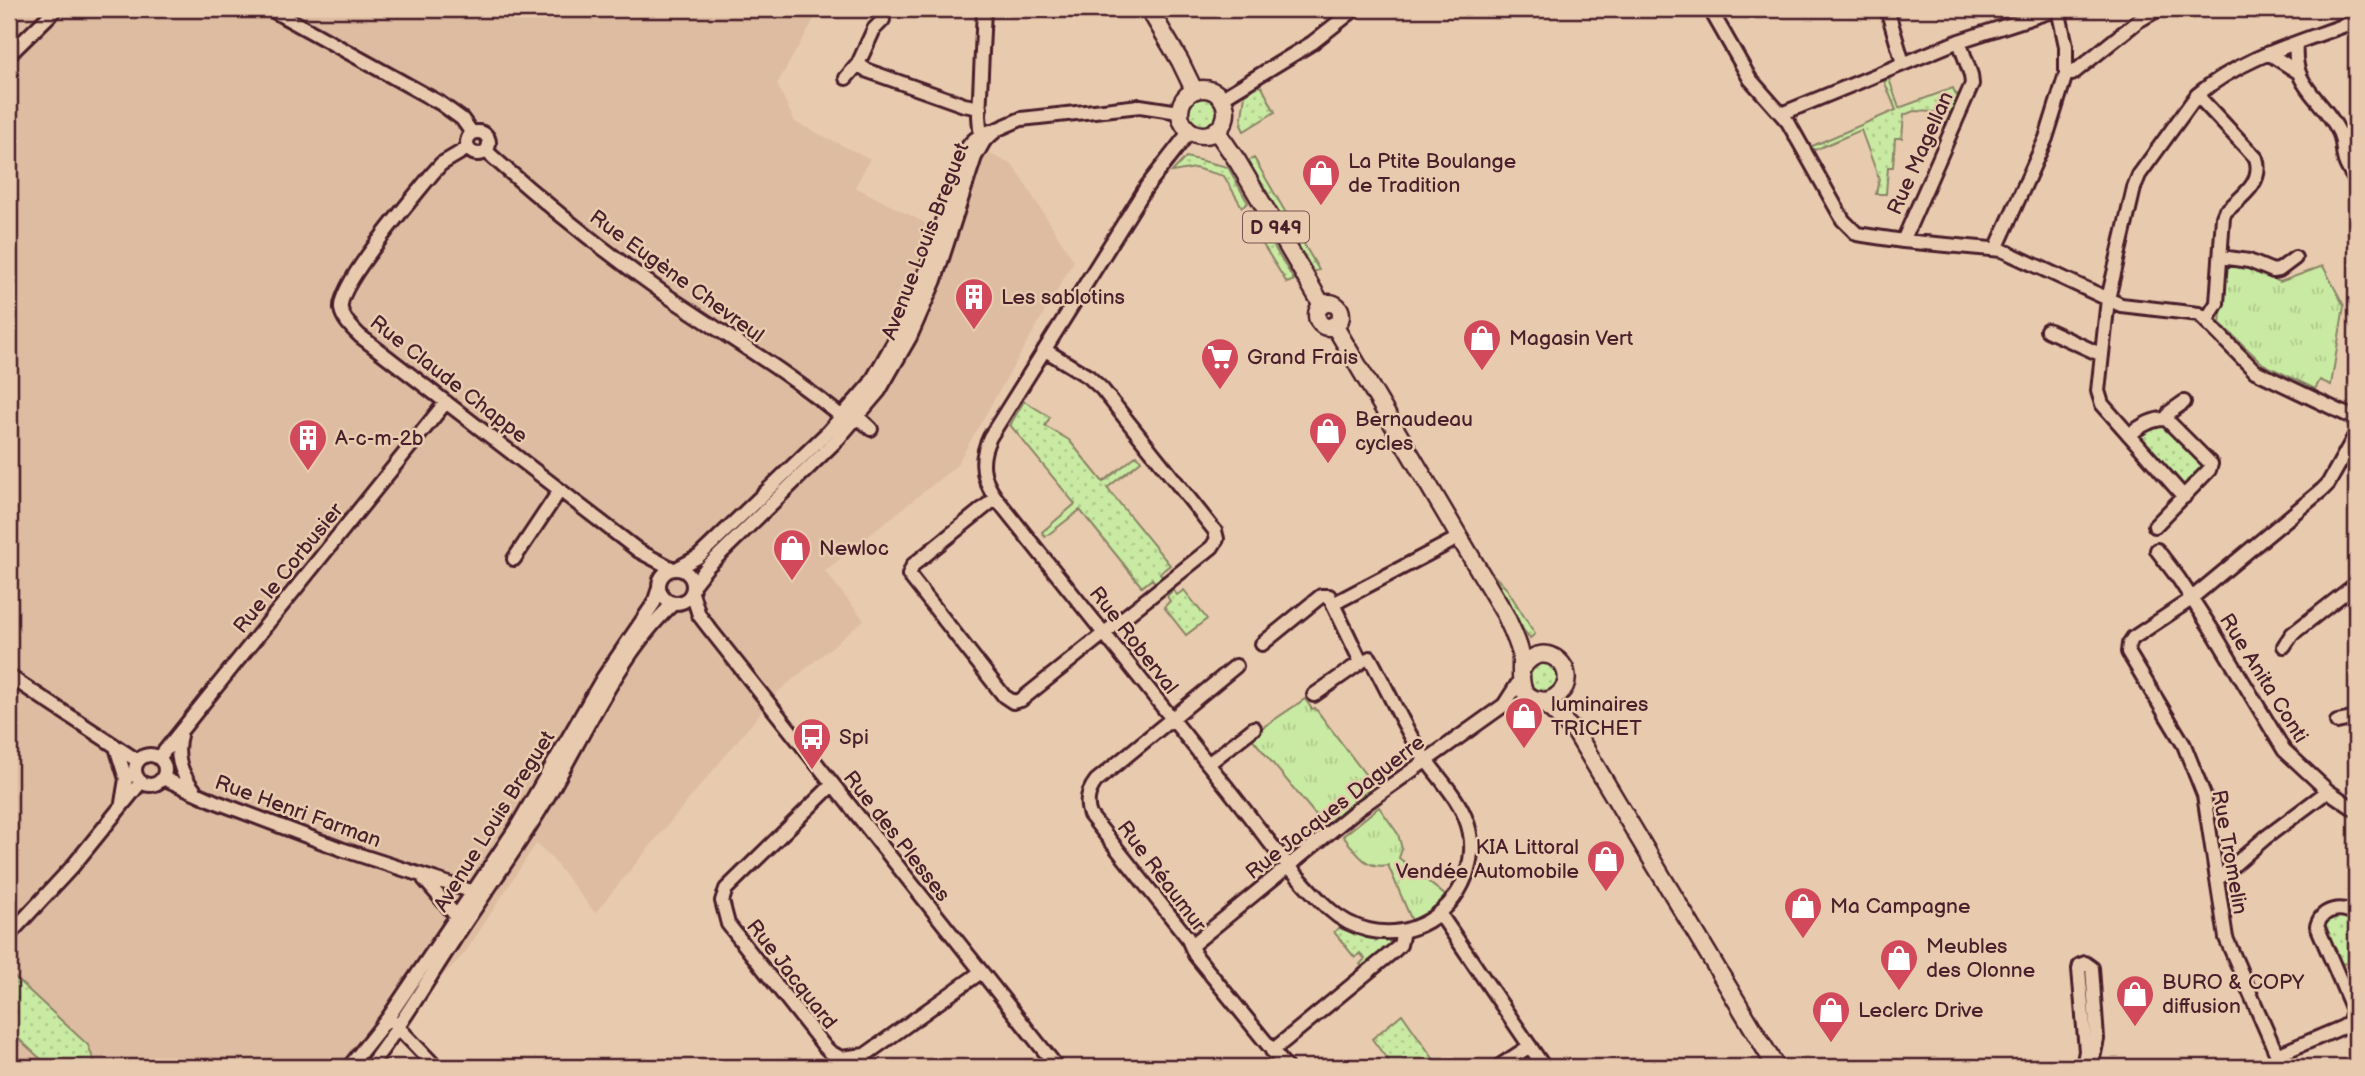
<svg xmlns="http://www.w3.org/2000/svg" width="2365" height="1076" viewBox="0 0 2365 1076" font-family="'Balsamiq Sans',sans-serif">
  <defs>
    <pattern id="grass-dots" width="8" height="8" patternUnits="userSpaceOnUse" patternTransform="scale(1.75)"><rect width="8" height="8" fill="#c9eaa2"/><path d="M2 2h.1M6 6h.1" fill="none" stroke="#aec88c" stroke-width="1.8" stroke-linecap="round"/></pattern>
    <pattern id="park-tufts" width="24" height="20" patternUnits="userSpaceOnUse" patternTransform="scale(1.75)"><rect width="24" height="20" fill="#c9eaa2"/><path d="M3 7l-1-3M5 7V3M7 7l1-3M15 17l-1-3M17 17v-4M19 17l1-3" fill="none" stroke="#aec88c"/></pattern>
  </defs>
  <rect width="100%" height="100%" fill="#e8cbaf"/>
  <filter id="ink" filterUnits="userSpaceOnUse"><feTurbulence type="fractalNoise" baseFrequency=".0143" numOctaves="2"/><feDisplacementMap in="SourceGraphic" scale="14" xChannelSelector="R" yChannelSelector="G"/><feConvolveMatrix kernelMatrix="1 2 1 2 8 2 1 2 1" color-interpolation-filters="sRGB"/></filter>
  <g filter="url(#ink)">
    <!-- built -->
    <path fill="#debca1" d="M 9,9 L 820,9 L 777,84 L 795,122 L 870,159 L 855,187 L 933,227 L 961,140 L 1013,165 L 1074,261 L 956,466 L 825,571 L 864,620 L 778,692 L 595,913 L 549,855 L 536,844 L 465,953 L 354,1067 L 9,1067 Z"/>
    <!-- grass -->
    <path fill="url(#grass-dots)" stroke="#8a8466" stroke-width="2" d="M 1888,76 L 1899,108 L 1953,88 L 1956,95 L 1963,92 L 1954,113 L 1914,111 L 1904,115 L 1902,138 L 1895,138 L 1893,167 L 1888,167 L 1886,194 L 1876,194 L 1879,179 L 1861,130 L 1815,150 L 1810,147 L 1896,110 L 1883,78 Z
      M 1259,86 L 1262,87 L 1275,112 L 1244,131 L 1241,125 L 1245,94 Z
      M1186 112a16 16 0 1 1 32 0a16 16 0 1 1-32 0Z
      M 1186,157 L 1228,167 L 1248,203 L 1242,207 L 1224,176 L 1195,168 L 1172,172 Z
      M 1254,158 L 1319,270 L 1313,272 L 1304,257 L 1300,258 L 1245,163 Z
      M 1255,215 L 1294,280 L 1287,283 L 1247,219 Z
      M 1024,401 L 1050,417 L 1045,426 L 1069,440 L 1103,482 L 1137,455 L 1141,461 L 1107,488 L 1170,565 L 1160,573 L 1164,579 L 1157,585 L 1152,579 L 1142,587 L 1080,510 L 1045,537 L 1042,532 L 1075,504 L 1010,425 Z
      M 2160,424 L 2164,425 L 2203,463 L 2203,469 L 2186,486 L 2182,486 L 2143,445 L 2140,438 L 2145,429 Z
      M 1485,566 L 1507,589 L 1535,634 L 1530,638 L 1516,621 Z
      M 1173,590 L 1177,595 L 1184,590 L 1207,619 L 1186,635 L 1164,607 L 1170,601 L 1167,596 Z
      M1528 678a16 16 0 1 1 32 0a16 16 0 1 1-32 0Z
      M 2338,912 L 2356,919 L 2354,926 L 2356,930 L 2356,982 L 2351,988 L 2346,987 L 2340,976 L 2353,976 L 2353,964 L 2335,963 L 2322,930 L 2324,920 Z
      M 1339,928 L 1368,938 L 1388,940 L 1394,945 L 1365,970 L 1360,964 L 1365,959 L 1360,953 L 1355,958 L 1334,932 Z
      M 9,972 L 88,1045 L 96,1067 L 44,1067 L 42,1060 L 9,1030 Z
      M 1402,1014 L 1439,1067 L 1411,1067 L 1405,1060 L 1393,1067 L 1372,1039 Z"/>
    <!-- park -->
    <path fill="url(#park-tufts)" stroke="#8a8466" stroke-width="2" d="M 2226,264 L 2249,267 L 2280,282 L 2323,266 L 2344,306 L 2331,385 L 2320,380 L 2315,389 L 2263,364 L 2220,323 Z
      M 1305,699 L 1312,709 L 1315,708 L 1374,786 L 1324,825 L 1250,736 Z
      M 1379,807 L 1398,834 L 1402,849 L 1399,858 L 1447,897 L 1439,907 L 1412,921 L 1388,865 C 1365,870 1356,852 1343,836 Z"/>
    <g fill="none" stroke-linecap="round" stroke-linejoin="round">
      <defs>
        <path id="minor" d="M 270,9 L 440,103 L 462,119 L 472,133
          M 1710,9 L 1750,79 L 1788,122 L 1843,220 L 1857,234 L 1903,241 L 2002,250 L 2121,305 L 2199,314 L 2255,371 L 2356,419
          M 1887,9 L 1903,63
          M 2296,44 C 2292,88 2321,96 2338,130 C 2343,138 2342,147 2344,157 C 2345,166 2351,173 2356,181
          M 2268,53 L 2298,72
          M 9,55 L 56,9
          M 858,64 L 868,71 L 964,105 L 980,108
          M 2066,74 L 2072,74 L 2138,21 L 2159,9
          M 846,78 L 858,64 L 874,29 L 883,20
          M 2197,95 C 2242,57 2301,42 2356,21
          M 1222,98 L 1312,43 L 1355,9
          M 1781,114 L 1959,41 L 2058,9
          M 1190,131 L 1147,186 L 990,437 C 979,459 981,478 996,498 C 1070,590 1143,683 1217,775 C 1253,819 1288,871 1329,909 C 1352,930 1384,938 1413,928 C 1457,913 1484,861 1465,817 C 1454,791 1432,771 1417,747 C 1400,718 1386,687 1370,658
          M467 143a11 11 0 1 1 22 0a11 11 0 1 1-22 0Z
          M 984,140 L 980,129 L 979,116 L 984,9
          M 468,148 L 441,164 L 432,174 C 414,197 337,285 341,309 C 343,320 353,329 360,336 L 639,551 L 673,569
          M 486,151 C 544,203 605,252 669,297 C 729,338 793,375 848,422
          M 1903,241 L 1972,84 L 1971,75 L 1959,41
          M 1996,249 L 2046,138 L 2066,74 L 2066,46 L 2058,9
          M 2221,257 L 2249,261 L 2273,271 L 2279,270 L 2295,258
          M 2047,330 L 2102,355
          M 858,417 L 871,429
          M 2166,419 L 2170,412 L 2184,402
          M 2129,435 C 2139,427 2154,418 2166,419 L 2211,464 L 2209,470 L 2155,526
          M 2184,497 L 2102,404 L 2098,391 L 2108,299 L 2134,188 L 2139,175 L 2197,95 L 2256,158 C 2264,183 2241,197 2225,212 L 2223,217 L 2217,303 L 2206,321
          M 996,498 L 913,565 L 909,575 L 1004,696 L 1013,702 L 1021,700 L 1212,547 L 1217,539 L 1215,531 L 1102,389 L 1089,377 L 1045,350
          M 2157,550 L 2179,579 L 2214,633 L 2284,750 L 2328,791 L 2356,810
          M 514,559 L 560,490
          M659 586a17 17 0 1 1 34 0a17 17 0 1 1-34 0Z
          M 676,569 L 698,557 L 829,431 L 870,384 L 899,333 L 924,276 L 964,154 C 970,141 977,136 991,131
          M 693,585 L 707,567 L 838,439 L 879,391 L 910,337 L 935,280 L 975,157 L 984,141 L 998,129 L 1021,119 L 1140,106 L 1179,112
          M 692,593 L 699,615 L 709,628 L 1057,1067
          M 1262,644 L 1321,596 L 1329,596 L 1333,604
          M 2284,646 L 2292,634 L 2356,584
          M 1236,666 L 1096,781 C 1088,791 1085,802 1090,815 L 1187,937 L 1195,955 L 1286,1067
          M 9,676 L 138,761
          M 1314,695 L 1361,662 L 1333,604 L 1460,537
          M 2337,722 L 2356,718
          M 181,731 C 174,755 180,773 195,791
          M 116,747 L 126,779 L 122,803
          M135 770a15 15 0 1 1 30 0a15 15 0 1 1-30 0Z
          M 159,758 L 446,402
          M 1208,764 L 1254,728
          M 163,778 L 214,801 L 341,849 L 480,894
          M 832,785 L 726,889 L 722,901 L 728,924 L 824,1046 L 830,1052 L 841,1058 L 865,1055 L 981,972
          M 424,879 L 457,917 L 463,922
          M 2218,879 L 2265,838 L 2328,791
          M 1440,914 L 1544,1067
          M 9,935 L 72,867 L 141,782
          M 1192,945 L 1358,809 L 1504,705 L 1520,680
          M 393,1022 L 436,1067
          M 1272,1051 L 1396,949 L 1400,945 L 1403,931
          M 2277,1055 L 2343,1027 L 2350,1022 L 2353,1010 L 2317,926 C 2322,908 2342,905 2356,915
          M 349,1067 L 388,1018 L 516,828 L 603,678 L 654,603 L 659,588
          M 369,1067 C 400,1028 425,984 452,943 C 482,896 515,852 543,805 C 580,743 621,650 674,603
          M 1498,1067 L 1530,1046
          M 2083,1067 L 2086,1051 L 2079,969 L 2080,965 L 2085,963 L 2092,968 L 2097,1039 L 2091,1067
          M 2280,1067 L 2277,1055 L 2226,938 L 2204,795 L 2184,745 L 2128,652 L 2129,644 L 2133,638 L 2187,602 L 2322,490 L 2328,484 L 2356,434"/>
        <path id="major" d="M 1149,9 L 1180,61 L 1194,90
          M1180 112a23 23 0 1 1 46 0a23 23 0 1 1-46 0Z
          M 1216,130 L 1238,162 L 1322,305
          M1317 315a12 12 0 1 1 24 0a12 12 0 1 1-24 0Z
          M 1334,325 L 1506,616 C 1511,628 1517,639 1520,651 C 1524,669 1513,696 1539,700 C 1546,702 1554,699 1559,694 C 1583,672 1545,635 1523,667
          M 1542,701 L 1576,733 L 1776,1067"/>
      </defs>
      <!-- minor casing -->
      <use href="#minor" stroke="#4a1f2b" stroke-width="18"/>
      <!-- major casing -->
      <use href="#major" stroke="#4a1f2b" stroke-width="21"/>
      <!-- minor -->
      <use href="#minor" stroke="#e8cbaf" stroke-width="12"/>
      <!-- major -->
      <use href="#major" stroke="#e8cbaf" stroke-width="16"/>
    </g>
  </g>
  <!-- icons -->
  <defs>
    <symbol id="shop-pin" viewBox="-11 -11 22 30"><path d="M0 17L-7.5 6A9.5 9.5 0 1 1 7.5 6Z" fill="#d1495b" stroke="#e8cbaf"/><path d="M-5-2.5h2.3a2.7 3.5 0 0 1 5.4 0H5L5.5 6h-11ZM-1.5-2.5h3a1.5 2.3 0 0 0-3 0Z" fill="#fff"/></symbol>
    <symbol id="building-pin" viewBox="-11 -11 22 30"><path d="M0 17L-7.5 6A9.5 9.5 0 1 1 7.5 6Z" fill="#d1495b" stroke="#e8cbaf"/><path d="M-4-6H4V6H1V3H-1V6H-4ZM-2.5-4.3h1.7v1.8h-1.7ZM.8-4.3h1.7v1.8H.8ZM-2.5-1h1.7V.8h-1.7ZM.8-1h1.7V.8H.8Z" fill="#fff"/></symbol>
    <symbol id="supermarket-pin" viewBox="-11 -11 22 30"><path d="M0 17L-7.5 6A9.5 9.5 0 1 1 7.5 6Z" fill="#d1495b" stroke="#e8cbaf"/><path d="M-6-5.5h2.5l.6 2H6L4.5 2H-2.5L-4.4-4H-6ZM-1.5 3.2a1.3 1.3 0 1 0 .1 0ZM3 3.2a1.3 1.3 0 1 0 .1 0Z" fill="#fff"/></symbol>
    <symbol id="bus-pin" viewBox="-11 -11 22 30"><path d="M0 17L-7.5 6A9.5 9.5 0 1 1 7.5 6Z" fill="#d1495b" stroke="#e8cbaf"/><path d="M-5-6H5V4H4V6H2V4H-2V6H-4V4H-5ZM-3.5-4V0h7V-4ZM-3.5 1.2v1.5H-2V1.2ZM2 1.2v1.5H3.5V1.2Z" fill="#fff"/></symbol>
  </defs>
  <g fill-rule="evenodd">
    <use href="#shop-pin" x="1299" y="151" width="44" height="60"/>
    <use href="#building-pin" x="952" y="275" width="44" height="60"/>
    <use href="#shop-pin" x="1460" y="316" width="44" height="60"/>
    <use href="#supermarket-pin" x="1198" y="335" width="44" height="60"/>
    <use href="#shop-pin" x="1306" y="409" width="44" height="60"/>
    <use href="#building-pin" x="286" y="416" width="44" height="60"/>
    <use href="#shop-pin" x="770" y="526" width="44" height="60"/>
    <use href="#shop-pin" x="1502" y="694" width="44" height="60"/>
    <use href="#bus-pin" x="790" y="715" width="44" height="60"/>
    <use href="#shop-pin" x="1584" y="837" width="44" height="60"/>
    <use href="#shop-pin" x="1781" y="884" width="44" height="60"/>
    <use href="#shop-pin" x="1877" y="936" width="44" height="60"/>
    <use href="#shop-pin" x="2113" y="972" width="44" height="60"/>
    <use href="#shop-pin" x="1809" y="988" width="44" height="60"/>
  </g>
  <g text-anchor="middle" stroke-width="5" stroke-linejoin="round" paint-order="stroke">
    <!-- shield labels -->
    <rect fill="#e8cbaf" stroke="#795353" stroke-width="2" x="1243" y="211.5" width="66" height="31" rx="5"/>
    <g font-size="19" font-weight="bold" fill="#4a1f2b">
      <text x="1276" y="234">D 949</text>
    </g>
    <!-- street labels -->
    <g font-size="21" fill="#4a1f2b" stroke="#e8cbaf">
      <text transform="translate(1920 153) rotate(-66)" y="7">Rue Magellan</text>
      <text transform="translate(925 241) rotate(-69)" y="7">Avenue Louis Breguet</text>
      <text transform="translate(677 276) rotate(36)" y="7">Rue Eugène Chevreul</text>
      <text transform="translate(449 379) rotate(38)" y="7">Rue Claude Chappe</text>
      <text transform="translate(288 568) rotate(-51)" y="7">Rue le Corbusier</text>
      <text transform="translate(1134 640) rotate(52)" y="7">Rue Roberval</text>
      <text transform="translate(2264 678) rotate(58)" y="7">Rue Anita Conti</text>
      <text transform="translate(1335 807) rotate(-38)" y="7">Rue Jacques Daguerre</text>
      <text transform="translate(298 811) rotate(20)" y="7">Rue Henri Farman</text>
      <text transform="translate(494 821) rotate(-58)" y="7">Avenue Louis Breguet</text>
      <text transform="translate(897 836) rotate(52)" y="7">Rue des Plesses</text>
      <text transform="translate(2230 852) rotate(80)" y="7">Rue Tromelin</text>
      <text transform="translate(1162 876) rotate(53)" y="7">Rue Réaumur</text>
      <text transform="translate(792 974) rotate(52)" y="7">Rue Jacquard</text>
    </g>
    <!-- poi labels -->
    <g font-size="21" fill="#4a1f2b" stroke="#e8cbaf" text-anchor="start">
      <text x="1348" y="168">La Ptite Boulange<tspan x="1348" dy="24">de Tradition</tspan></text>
      <text x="1001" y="304">Les sablotins</text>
      <text x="1509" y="345">Magasin Vert</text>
      <text x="1247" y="364">Grand Frais</text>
      <text x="1355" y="426">Bernaudeau<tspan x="1355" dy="24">cycles</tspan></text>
      <text x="335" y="445">A-c-m-2b</text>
      <text x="819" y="555">Newloc</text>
      <text x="1551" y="711">luminaires<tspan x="1551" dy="24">TRICHET</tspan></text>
      <text x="839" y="744">Spi</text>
      <text x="1579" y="854" text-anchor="end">KIA Littoral<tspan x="1579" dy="24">Vendée Automobile</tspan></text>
      <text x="1830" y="913">Ma Campagne</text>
      <text x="1926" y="953">Meubles<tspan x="1926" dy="24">des Olonne</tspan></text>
      <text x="2162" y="989">BURO &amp; COPY<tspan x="2162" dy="24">diffusion</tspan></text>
      <text x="1858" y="1017">Leclerc Drive</text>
    </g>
  </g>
  <!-- margin -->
  <rect width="2365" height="1076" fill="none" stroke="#e8cbaf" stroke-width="35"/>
  <rect x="18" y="18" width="2330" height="1041" fill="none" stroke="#4a1f2b" stroke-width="2.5" filter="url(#ink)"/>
</svg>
